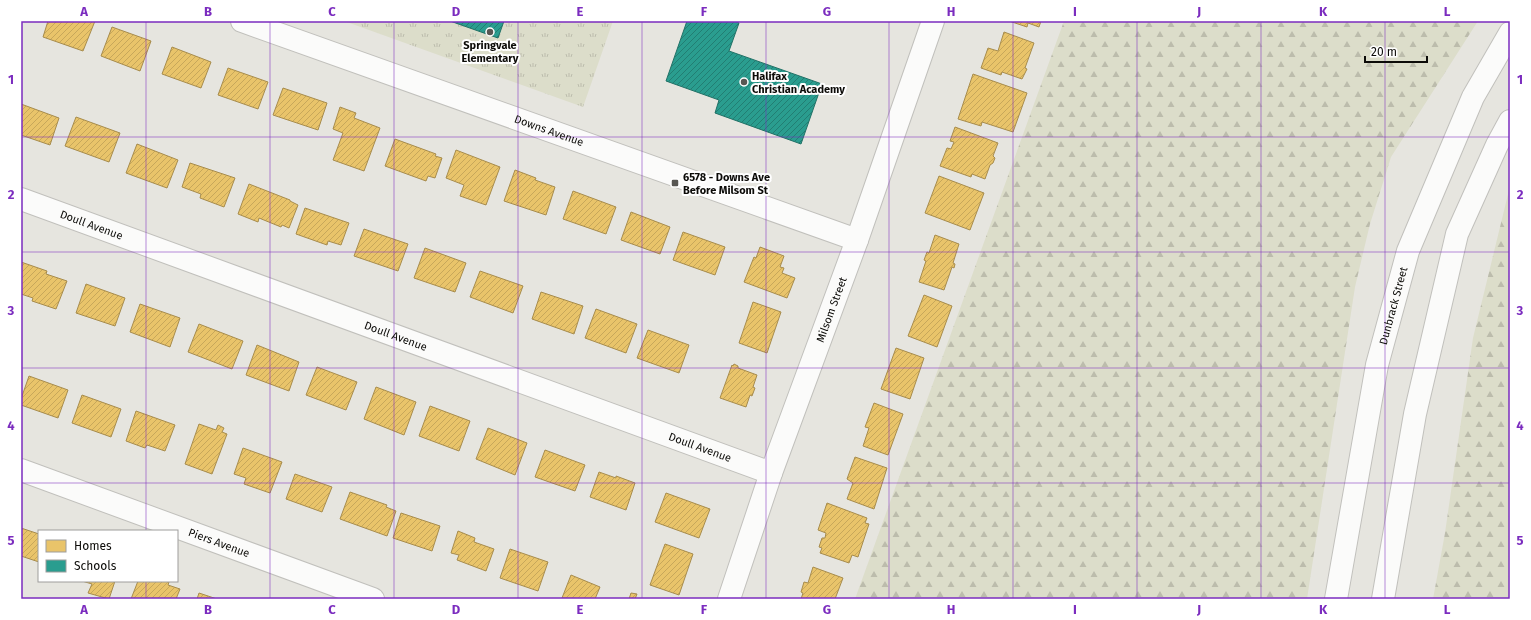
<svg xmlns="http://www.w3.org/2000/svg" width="1531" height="620" viewBox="0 0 1531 620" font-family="'Fira Sans',sans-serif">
  <defs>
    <pattern id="forest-firs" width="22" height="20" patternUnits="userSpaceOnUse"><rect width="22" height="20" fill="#dcddca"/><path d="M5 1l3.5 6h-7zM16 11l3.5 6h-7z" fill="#bcbcac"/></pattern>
    <pattern id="park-tufts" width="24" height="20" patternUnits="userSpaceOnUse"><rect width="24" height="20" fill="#dcddca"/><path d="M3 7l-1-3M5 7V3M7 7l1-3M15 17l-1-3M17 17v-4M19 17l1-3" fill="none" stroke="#bcbcac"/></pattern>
    <pattern id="homes-hatch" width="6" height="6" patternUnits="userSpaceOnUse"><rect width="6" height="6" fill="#e9c46a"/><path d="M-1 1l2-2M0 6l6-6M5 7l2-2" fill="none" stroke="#c7a75a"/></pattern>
    <pattern id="schools-hatch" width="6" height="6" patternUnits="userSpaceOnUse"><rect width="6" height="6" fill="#2a9d8f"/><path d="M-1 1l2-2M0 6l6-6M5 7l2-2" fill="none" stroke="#227e73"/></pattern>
  </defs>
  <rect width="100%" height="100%" fill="#e6e5df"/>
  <!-- forest -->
  <path fill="url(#forest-firs)" d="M 1064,21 L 1478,21 L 1391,157 L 1370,224 L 1355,287 L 1307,599 L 855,599 Z
    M 1510,186 L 1510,599 L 1433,599 L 1445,533 L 1473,338 Z"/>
  <!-- park -->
  <path fill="url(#park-tufts)" d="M 344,21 L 613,21 L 583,107 Z"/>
  <!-- homes -->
  <path fill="url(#homes-hatch)" stroke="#a78c4d" d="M 48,21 L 95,21 L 83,51 L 43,37 Z
    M 1009,21 L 1041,21 L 1039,27 L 1028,23 L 1027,27 Z
    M 112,27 L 151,41 L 140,71 L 101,56 Z
    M 1004,32 L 1034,43 L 1025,68 L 1027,69 L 1022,79 L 1002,72 L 1001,75 L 981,68 L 988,48 L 998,51 Z
    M 172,47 L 211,62 L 201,88 L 162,74 Z
    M 228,68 L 268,82 L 258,109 L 218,95 Z
    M 973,74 L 1027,93 L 1013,132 L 982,122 L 981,126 L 958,119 Z
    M 283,88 L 327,103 L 318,130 L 273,115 Z
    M 21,104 L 59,118 L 50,145 L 21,135 Z
    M 340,107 L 356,113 L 354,118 L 380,128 L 364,171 L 333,160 L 343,133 L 333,129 Z
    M 76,117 L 120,133 L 109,162 L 65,146 Z
    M 955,127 L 998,143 L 993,156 L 995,158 L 993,163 L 990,165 L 985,179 L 972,174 L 971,177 L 940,166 L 947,148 L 951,149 L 954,142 L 950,141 Z
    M 395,139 L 436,154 L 435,156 L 442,158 L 435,178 L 428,176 L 426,181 L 385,166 Z
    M 137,144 L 178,160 L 167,188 L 126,173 Z
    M 456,150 L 500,167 L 486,205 L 460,196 L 464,185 L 446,178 Z
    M 190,163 L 235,178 L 224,207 L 200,198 L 201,194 L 182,187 Z
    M 515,170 L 536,178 L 535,180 L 555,187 L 546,215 L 504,201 Z
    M 939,176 L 984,193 L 970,230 L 925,213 Z
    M 249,184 L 290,200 L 290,201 L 298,205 L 289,228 L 282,225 L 281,227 L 259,218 L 258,222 L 238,214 Z
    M 573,191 L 616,207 L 606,234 L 563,219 Z
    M 305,208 L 349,223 L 341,245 L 328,241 L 327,245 L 296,234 Z
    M 631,212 L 670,227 L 660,254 L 621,240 Z
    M 364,229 L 408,244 L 398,271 L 354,256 Z
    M 683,232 L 725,247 L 715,275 L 673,260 Z
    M 935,235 L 959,244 L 953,263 L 955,264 L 954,268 L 952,267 L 944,290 L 919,282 L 926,261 L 924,260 L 927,252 L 929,253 Z
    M 760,247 L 784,256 L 780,267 L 784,268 L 782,273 L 795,278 L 787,298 L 744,282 L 754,257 L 756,258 Z
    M 425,248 L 466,263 L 455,292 L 414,278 Z
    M 21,262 L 47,271 L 46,274 L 67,281 L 56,309 L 32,301 L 33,298 L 21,294 Z
    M 480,271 L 523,286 L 513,313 L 470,297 Z
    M 86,284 L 125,298 L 115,326 L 76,313 Z
    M 541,292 L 583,306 L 574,334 L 532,319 Z
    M 924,295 L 952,306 L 937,347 L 908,336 Z
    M 753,302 L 781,312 L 767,353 L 739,343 Z
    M 140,304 L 180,318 L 170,347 L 130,332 Z
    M 596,309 L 637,324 L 626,353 L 585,338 Z
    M 199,324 L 243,341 L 232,369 L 188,352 Z
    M 648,330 L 689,345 L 679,373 L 637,358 Z
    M 257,345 L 299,362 L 289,391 L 246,375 Z
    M 896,348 L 924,358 L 910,399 L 881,389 Z
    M 734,364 L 738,366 L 738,368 L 757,375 L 753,387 L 755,388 L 752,396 L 750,395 L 746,407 L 720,398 L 732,365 L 733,366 Z
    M 317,367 L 357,382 L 346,410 L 306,395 Z
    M 29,376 L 68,390 L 58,418 L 21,405 L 21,399 Z
    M 376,387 L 416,402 L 404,435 L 364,419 Z
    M 82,395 L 121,409 L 111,437 L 72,423 Z
    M 874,403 L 903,414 L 888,455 L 863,446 L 869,428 L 865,427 Z
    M 430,406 L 470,421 L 459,451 L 419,436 Z
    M 136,411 L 175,425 L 165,451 L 147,445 L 145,448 L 126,441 Z
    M 199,424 L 216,430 L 218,425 L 224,428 L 222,432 L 227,434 L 212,474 L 185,464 Z
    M 488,428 L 527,443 L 515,475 L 476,459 Z
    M 243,448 L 282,462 L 270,493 L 244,484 L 246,478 L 234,474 Z
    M 545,450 L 585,465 L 575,491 L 535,477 Z
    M 855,457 L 887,468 L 874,509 L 847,499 L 853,483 L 847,479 Z
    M 599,472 L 616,478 L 616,476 L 635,483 L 626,510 L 590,497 Z
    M 295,474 L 332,487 L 322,512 L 286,499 Z
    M 350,492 L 387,505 L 386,507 L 396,511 L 387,536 L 340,519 Z
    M 666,493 L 710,509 L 699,538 L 655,522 Z
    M 827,503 L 867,518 L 865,523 L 869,524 L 858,557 L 852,555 L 849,563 L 820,553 L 822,548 L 819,547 L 822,538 L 825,538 L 826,533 L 818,530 Z
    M 401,513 L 440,526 L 432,551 L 393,538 Z
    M 21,528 L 39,534 L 39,562 L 21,556 Z
    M 458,531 L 475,538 L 474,542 L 494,549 L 486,571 L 457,560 L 459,555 L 451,553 Z
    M 665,544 L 693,554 L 679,595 L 650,585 Z
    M 510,549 L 548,562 L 538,591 L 500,578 Z
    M 813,567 L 843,578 L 835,599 L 801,599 L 803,593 L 801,592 L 804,582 L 808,583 Z
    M 571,575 L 600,587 L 595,599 L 562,598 Z
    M 82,581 L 115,581 L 109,599 L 88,593 L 92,584 Z
    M 138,581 L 167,581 L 169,582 L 168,585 L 180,589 L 176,599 L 131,599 Z
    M 199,593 L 217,599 L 197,599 Z
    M 631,593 L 637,594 L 635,599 L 629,599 Z"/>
  <!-- schools -->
  <path fill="url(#schools-hatch)" stroke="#217166" d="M 450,21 L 504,21 L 498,38 Z
    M 687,21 L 734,21 L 739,23 L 729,51 L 822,84 L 801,144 L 715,113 L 719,100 L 666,81 Z"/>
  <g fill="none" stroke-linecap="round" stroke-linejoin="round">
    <defs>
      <g id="street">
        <path id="s1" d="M 242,21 L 857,240"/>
        <path id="s2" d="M 21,199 L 771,473"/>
        <path id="s3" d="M 21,470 L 373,599"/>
        <path id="s4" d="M 729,599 L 771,473 L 857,240 L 933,21"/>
      </g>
      <g id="secondary">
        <path id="s5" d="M 1336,599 L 1377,365 L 1408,251 L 1473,97 L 1510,33"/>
        <path d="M 1383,599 L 1415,414 L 1457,234 L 1497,145 L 1510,121"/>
      </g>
    </defs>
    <!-- street casing -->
    <use href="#street" stroke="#c1c0bc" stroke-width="24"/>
    <!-- secondary casing -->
    <use href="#secondary" stroke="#c1c0bc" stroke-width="24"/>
    <!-- street -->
    <use href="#street" stroke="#fbfbfa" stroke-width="22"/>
    <!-- secondary -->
    <use href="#secondary" stroke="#fbfbfa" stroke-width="22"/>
  </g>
  <!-- grid -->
  <path fill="none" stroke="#7b2cbf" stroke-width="1" stroke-opacity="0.55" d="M 146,21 L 146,531M 270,21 L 270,599M 394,21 L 394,599M 518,21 L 518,599M 642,21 L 642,599M 766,21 L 766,599M 889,21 L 889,599M 1013,21 L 1013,599M 1137,21 L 1137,599M 1261,21 L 1261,599M 1385,21 L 1385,599M 21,137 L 1510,137M 21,252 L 1510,252M 21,368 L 1510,368M 21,483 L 1510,483M 146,581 L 146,599"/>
  <!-- markers -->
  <g fill="#585753" stroke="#fff" stroke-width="1.5">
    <circle cx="490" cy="32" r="4"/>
    <circle cx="744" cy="82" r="4"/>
    <rect x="671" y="179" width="8" height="8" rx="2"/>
  </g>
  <g text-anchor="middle" stroke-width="4" stroke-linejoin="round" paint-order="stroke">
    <!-- poi labels -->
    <g font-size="11" font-weight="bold" fill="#0c0b08" stroke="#fff" text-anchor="start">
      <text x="490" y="49" text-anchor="middle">Springvale<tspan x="490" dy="13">Elementary</tspan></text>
      <text x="752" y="80">Halifax<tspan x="752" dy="13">Christian Academy</tspan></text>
      <text x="683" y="181">6578 - Downs Ave<tspan x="683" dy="13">Before Milsom St</tspan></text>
    </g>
    <!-- street labels -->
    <g font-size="11" fill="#0c0b08" stroke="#fff">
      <text dy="4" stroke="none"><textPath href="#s1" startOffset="326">Downs Avenue</textPath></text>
      <text dy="4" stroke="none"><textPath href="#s2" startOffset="75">Doull Avenue</textPath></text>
      <text dy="4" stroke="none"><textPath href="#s5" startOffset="299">Dunbrack Street</textPath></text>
      <text dy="4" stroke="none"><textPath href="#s4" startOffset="307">Milsom Street</textPath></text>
      <text dy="4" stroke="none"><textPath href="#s2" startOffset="399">Doull Avenue</textPath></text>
      <text dy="4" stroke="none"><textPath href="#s2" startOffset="723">Doull Avenue</textPath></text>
      <text dy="4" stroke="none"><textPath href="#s3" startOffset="211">Piers Avenue</textPath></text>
    </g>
  </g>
  <!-- border -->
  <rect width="1531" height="620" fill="none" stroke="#ffffff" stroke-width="44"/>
  <!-- legend -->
  <rect x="38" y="530" width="140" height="52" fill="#ffffff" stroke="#9e9d9c"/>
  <rect x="46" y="540" width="20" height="12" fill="#e9c46a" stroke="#9e9d9c"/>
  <text x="74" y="550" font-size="12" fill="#0c0b08">Homes</text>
  <rect x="46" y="560" width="20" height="12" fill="#2a9d8f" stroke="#9e9d9c"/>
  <text x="74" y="570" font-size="12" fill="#0c0b08">Schools</text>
  <!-- scale -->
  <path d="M1365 56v6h62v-6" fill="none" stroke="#0c0b08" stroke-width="2"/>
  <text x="1371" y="56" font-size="12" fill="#0c0b08" stroke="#ffffff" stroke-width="3" paint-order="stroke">20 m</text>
  <rect x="22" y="22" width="1487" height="576" fill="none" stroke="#7b2cbf" stroke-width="1.5"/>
  <g font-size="13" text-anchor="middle" font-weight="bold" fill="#7b2cbf">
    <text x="84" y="16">A</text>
    <text x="208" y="16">B</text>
    <text x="332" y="16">C</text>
    <text x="456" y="16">D</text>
    <text x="580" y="16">E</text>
    <text x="704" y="16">F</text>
    <text x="827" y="16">G</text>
    <text x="951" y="16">H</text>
    <text x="1075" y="16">I</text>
    <text x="1199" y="16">J</text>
    <text x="1323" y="16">K</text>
    <text x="1447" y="16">L</text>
    <text x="11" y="84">1</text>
    <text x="1520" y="84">1</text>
    <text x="11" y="199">2</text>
    <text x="1520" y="199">2</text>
    <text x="11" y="315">3</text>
    <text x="1520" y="315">3</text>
    <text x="11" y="430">4</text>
    <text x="1520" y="430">4</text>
    <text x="11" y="545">5</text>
    <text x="1520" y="545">5</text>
    <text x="84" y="614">A</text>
    <text x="208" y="614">B</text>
    <text x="332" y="614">C</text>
    <text x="456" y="614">D</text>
    <text x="580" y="614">E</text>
    <text x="704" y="614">F</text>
    <text x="827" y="614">G</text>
    <text x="951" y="614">H</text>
    <text x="1075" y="614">I</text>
    <text x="1199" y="614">J</text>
    <text x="1323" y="614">K</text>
    <text x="1447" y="614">L</text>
  </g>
</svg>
